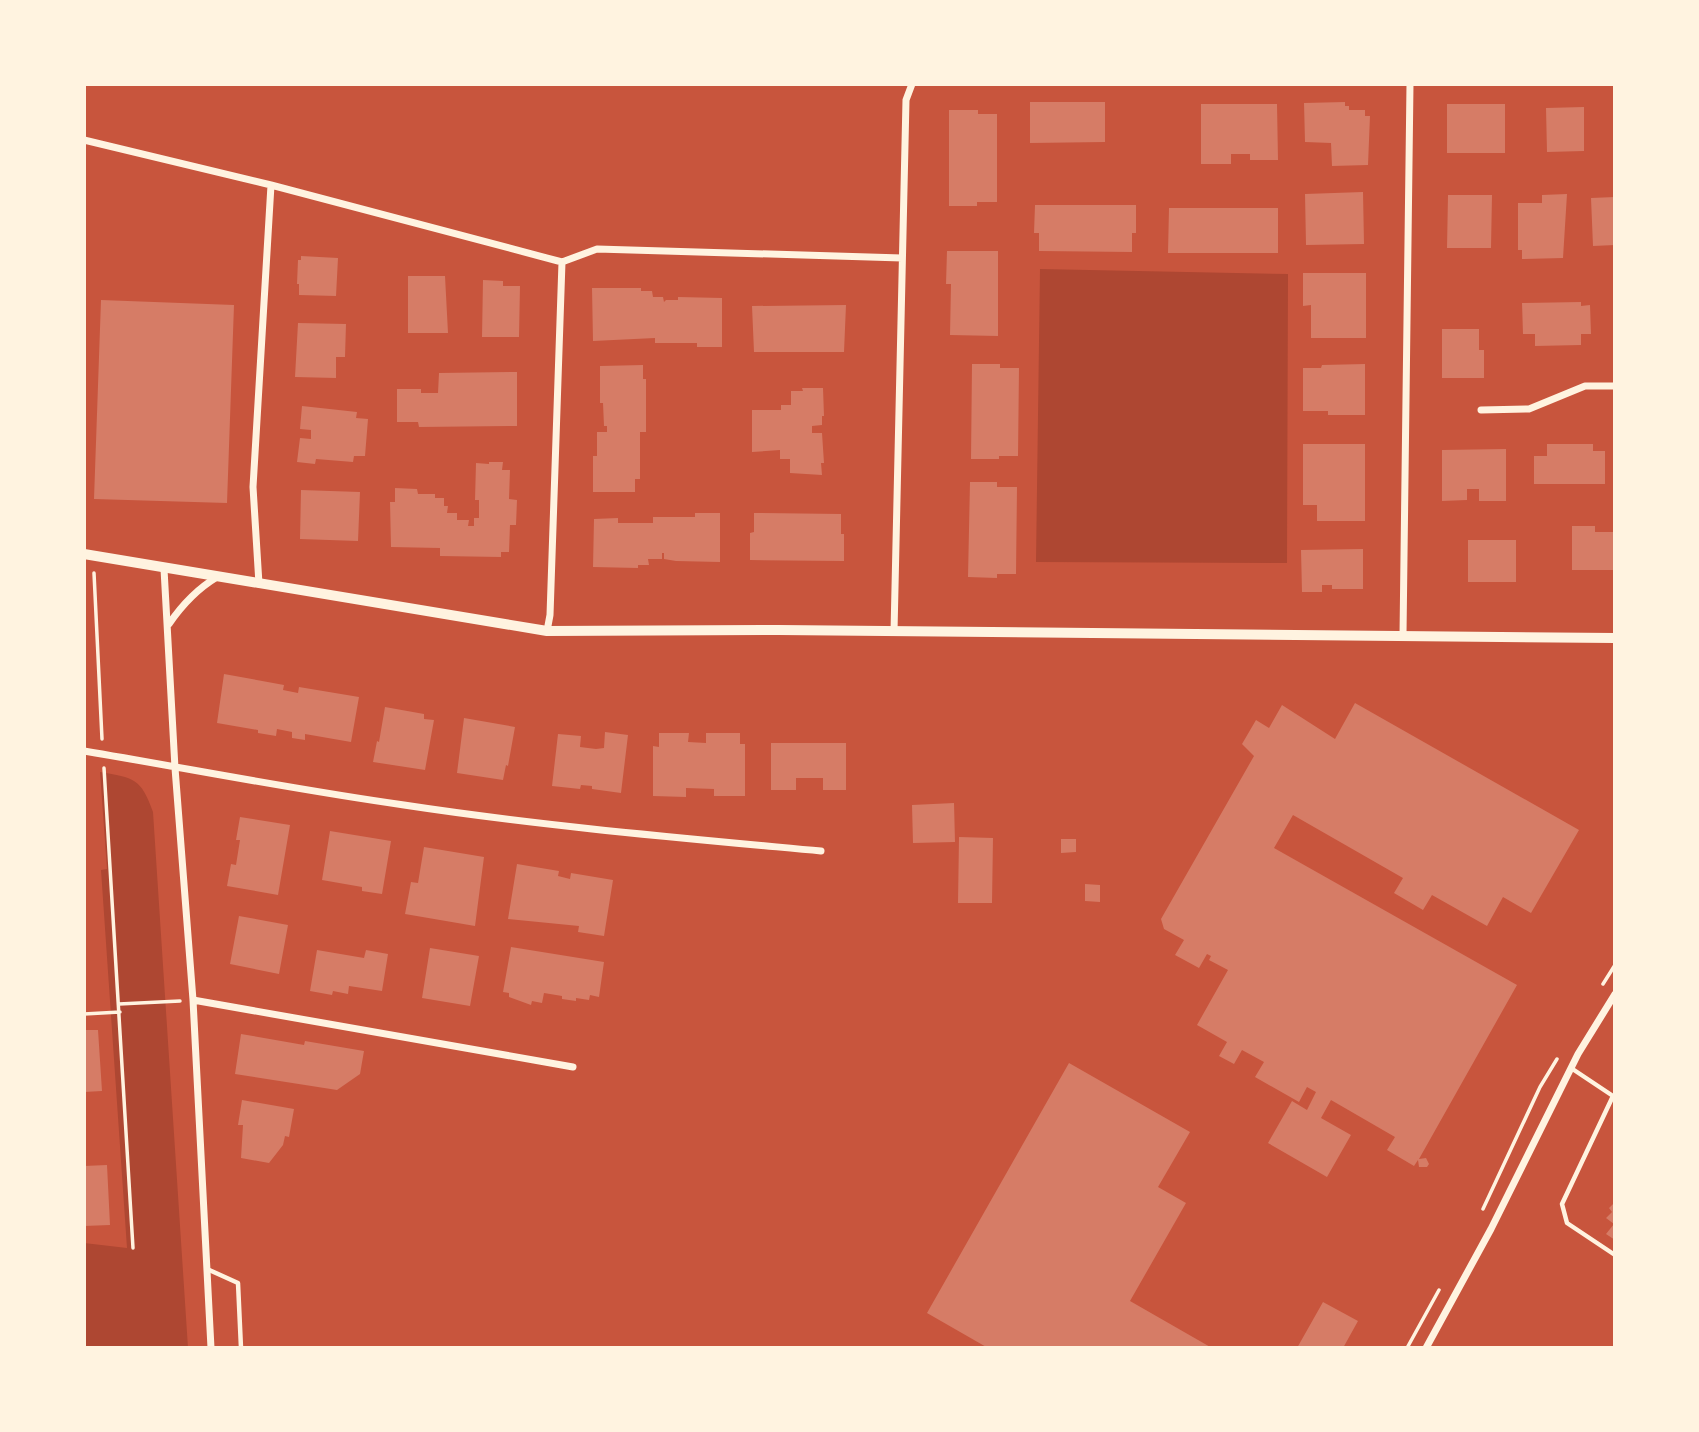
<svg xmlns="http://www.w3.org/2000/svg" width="1699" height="1432" viewBox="0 0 1699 1432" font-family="Jost,sans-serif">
  <rect width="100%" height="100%" fill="#c8553d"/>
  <!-- green -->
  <path fill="#ae4732" d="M 1040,269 L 1288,274 L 1287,563 L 1036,562 Z
    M 100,772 C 134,778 141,778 153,812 L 188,1348 L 84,1348 L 84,1243 L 127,1248 L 101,870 L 107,869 Z"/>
  <!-- building -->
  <path fill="#d67c66" d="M 1030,102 L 1105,102 L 1105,142 L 1030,143 Z
    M 1345,102 L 1345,106 L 1349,106 L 1349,110 L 1365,110 L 1365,116 L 1370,116 L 1368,165 L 1332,166 L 1331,143 L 1305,142 L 1304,103 Z
    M 1201,104 L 1277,104 L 1278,160 L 1250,160 L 1250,154 L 1231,154 L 1231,164 L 1201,164 Z
    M 1447,104 L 1505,104 L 1505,153 L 1447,153 Z
    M 1584,107 L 1584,151 L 1547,152 L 1546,108 Z
    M 949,110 L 978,110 L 978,114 L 997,114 L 997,202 L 977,202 L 977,206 L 949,206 Z
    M 1363,192 L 1364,244 L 1306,245 L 1305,194 Z
    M 1567,194 L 1563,258 L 1522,259 L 1522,250 L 1518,250 L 1518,203 L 1542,203 L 1542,195 Z
    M 1448,195 L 1492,195 L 1491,248 L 1447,248 Z
    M 1615,197 L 1615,245 L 1593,246 L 1591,198 Z
    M 1035,205 L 1136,205 L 1136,233 L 1132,233 L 1132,252 L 1039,251 L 1039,233 L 1034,233 Z
    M 1169,208 L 1278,208 L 1278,253 L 1168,253 Z
    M 947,251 L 998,251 L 998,336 L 950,335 L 951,284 L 946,284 Z
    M 301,256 L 338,258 L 336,296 L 299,295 L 299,284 L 297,284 L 298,260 L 301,260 Z
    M 1303,273 L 1366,273 L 1366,338 L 1311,338 L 1311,305 L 1303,306 Z
    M 408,276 L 445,276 L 448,333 L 408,333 Z
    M 483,280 L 503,281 L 503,286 L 520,286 L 519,337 L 482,337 Z
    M 592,288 L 641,288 L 641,291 L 652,291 L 653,297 L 663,297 L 664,302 L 666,300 L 678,300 L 678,297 L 722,298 L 722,347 L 697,347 L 697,343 L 655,343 L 655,338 L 593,341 Z
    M 101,300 L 234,305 L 227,503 L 94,499 Z
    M 1581,302 L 1581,306 L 1590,305 L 1591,334 L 1581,334 L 1581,345 L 1535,346 L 1535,334 L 1523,334 L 1522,303 Z
    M 846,305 L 844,352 L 754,352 L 752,306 Z
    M 298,323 L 346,324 L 345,357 L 336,357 L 336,378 L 295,377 Z
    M 1442,329 L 1479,329 L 1479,350 L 1484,350 L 1484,378 L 1442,378 Z
    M 972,364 L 1000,364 L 1000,368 L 1019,368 L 1018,456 L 999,456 L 999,459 L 971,459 Z
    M 1365,364 L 1365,415 L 1328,415 L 1328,411 L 1303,411 L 1303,368 L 1321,368 L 1322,365 Z
    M 643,365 L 643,379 L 646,379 L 646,432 L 640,432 L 640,479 L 635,479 L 635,492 L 593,492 L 593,456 L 597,456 L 597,432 L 607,432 L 607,426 L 604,426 L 603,403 L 600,403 L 600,366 Z
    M 517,372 L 517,426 L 419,427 L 418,422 L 397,422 L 397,389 L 421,389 L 421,393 L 438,393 L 439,373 Z
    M 802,388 L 823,388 L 824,416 L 822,416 L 822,425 L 812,426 L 812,433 L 822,433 L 824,463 L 821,463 L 822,475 L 790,473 L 790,459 L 780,459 L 780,450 L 752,452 L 752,410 L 781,410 L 781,405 L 791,405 L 791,391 L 803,391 Z
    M 302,406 L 357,412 L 356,418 L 368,419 L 365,456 L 354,456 L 353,462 L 316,459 L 315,464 L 297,462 L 300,438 L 311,439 L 311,430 L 300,429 Z
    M 1303,444 L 1365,444 L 1365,521 L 1317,521 L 1317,505 L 1303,505 Z
    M 1547,444 L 1593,444 L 1593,451 L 1605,451 L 1605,484 L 1534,484 L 1534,456 L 1547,456 Z
    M 1506,449 L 1506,501 L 1479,501 L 1479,489 L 1467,489 L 1467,500 L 1442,501 L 1442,450 Z
    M 489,462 L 503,462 L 502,470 L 510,470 L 509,499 L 517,500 L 516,525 L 510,525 L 509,552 L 501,552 L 501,557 L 440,556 L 440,548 L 391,547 L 390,502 L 395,502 L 395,488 L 417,489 L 418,494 L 435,494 L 435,498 L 444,498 L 444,506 L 448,506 L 447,513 L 457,513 L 457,520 L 469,520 L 468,526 L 474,526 L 474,518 L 479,518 L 479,500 L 475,500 L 476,463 L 489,464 Z
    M 970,482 L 997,482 L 997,487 L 1017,487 L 1016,574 L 997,574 L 997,578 L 968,577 Z
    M 301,490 L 360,492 L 358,541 L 300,539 Z
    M 695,513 L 720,513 L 720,562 L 676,561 L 664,559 L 664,553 L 662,553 L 662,559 L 648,559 L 649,565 L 638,565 L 638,568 L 593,567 L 594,519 L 618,518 L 618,523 L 653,523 L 653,517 L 695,517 Z
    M 754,513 L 841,514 L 841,534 L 844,534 L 844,561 L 750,560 L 750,533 L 754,532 Z
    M 1572,526 L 1595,526 L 1595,532 L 1615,532 L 1615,570 L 1572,570 Z
    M 1468,540 L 1516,540 L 1516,582 L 1468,582 Z
    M 1363,549 L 1363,589 L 1332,589 L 1332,585 L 1322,585 L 1322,592 L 1302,592 L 1301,550 Z
    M 224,674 L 284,685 L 283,690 L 298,693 L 299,687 L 359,697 L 351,742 L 305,734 L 305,740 L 292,738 L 292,732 L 277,729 L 276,736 L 258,733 L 258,730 L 217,723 Z
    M 1355,703 L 1579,830 L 1531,913 L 1503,897 L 1487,926 L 1432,895 L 1423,910 L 1394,893 L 1403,878 L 1293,815 L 1274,848 L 1517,985 L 1419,1159 L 1426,1158 L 1429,1164 L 1427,1167 L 1419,1167 L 1418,1160 L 1414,1166 L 1387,1150 L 1395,1137 L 1331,1100 L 1321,1118 L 1351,1135 L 1327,1177 L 1268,1143 L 1292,1101 L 1307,1110 L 1316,1092 L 1307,1087 L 1299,1102 L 1255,1077 L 1264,1062 L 1242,1050 L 1234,1064 L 1219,1056 L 1227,1042 L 1197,1025 L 1228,970 L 1209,960 L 1211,956 L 1207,954 L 1199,968 L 1175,955 L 1184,940 L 1164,929 L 1161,919 L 1254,756 L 1242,744 L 1256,720 L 1269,728 L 1282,705 L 1335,739 Z
    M 385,707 L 424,714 L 424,719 L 434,720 L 425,770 L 373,762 L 377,741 L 379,742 Z
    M 464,718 L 515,727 L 508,766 L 506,765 L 503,780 L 457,773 Z
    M 605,732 L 628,735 L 621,793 L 592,789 L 592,786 L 581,785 L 580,789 L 552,786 L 558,734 L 581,736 L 580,747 L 596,749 L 604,748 Z
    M 659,733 L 689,733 L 688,742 L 706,743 L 706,733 L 740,733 L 740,744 L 745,744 L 745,796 L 714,796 L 714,789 L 686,788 L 686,797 L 653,796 L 653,746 L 659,747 Z
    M 771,743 L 846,743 L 846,790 L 823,790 L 823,778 L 796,778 L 796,790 L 771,790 Z
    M 954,803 L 955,842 L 913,843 L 912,805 Z
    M 240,817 L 290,825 L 278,895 L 227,886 L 231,864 L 236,865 L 240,840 L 236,840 Z
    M 330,831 L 391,841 L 382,894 L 362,891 L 362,887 L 322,880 Z
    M 959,837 L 993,838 L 992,903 L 958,903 Z
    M 1061,839 L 1076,839 L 1076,852 L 1061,853 Z
    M 424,847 L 484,857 L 475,926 L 405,914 L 411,882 L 418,883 Z
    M 517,864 L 559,871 L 558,876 L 570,879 L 571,873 L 613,880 L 604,936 L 578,932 L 579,926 L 508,919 Z
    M 1085,884 L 1100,885 L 1100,902 L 1085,901 Z
    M 239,916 L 288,925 L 279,974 L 230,964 Z
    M 511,947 L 604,962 L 599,997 L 590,995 L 589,1000 L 576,998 L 576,1001 L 562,999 L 562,996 L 544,993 L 542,1003 L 532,1001 L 531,1005 L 509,997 L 509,993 L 503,992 Z
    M 430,948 L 479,956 L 470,1006 L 422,998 Z
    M 317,950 L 364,958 L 366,950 L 388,954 L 382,991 L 349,986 L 348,994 L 333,991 L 332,995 L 310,991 Z
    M 84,1030 L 98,1030 L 102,1091 L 84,1092 Z
    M 241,1034 L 304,1045 L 305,1041 L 364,1051 L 360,1074 L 337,1090 L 235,1074 Z
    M 1069,1063 L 1190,1132 L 1158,1187 L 1186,1203 L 1130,1301 L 1212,1348 L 988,1348 L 927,1313 Z
    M 242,1100 L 294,1109 L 289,1137 L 285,1136 L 283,1145 L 269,1163 L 241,1158 L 243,1125 L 238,1125 Z
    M 107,1165 L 110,1225 L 84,1226 L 84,1166 Z
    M 1615,1202 L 1615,1240 L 1606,1234 L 1614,1224 L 1606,1218 L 1612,1212 L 1609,1208 Z
    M 1323,1302 L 1358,1321 L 1343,1348 L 1297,1348 Z"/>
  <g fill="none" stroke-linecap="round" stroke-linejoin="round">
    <!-- path -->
    <path stroke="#fff3e0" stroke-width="3.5" d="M 94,573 L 102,739
      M 104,768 L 133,1248
      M 1603,984 L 1615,965
      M 119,1004 L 180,1001
      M 84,1014 L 120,1012
      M 1483,1209 L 1540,1087 L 1557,1059
      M 1407,1348 L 1439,1290"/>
    <!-- service -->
    <path stroke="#fff3e0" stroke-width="4.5" d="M 1571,1068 L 1613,1096 L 1562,1204 L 1567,1223 L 1615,1255
      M 207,1269 L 238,1283 L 241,1348"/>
    <!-- minor -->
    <path stroke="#fff3e0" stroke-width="7" d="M 84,140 L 271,185 L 562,262
      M 562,262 L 597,249 L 902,258
      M 1481,410 L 1529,409 L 1585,386 L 1615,386
      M 164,569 L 175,768 L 193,1000 L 211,1348
      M 259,584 L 253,487 L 271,185
      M 169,624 C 182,605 197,589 217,577
      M 547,631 L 550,615 L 562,262
      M 894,632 L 906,100 L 912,84
      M 1403,635 L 1410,84
      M 84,751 C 191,769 297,790 404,805 C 542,826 682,838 821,851
      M 193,1000 L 573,1067
      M 1426,1348 L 1491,1229 L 1578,1054 L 1615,994"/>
    <!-- tertiary -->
    <path stroke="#fff3e0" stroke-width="10" d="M 84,554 L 547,631 L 779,630 L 1615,638"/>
  </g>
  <!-- border -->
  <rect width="1699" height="1432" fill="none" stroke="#fff3e0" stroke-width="172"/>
</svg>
